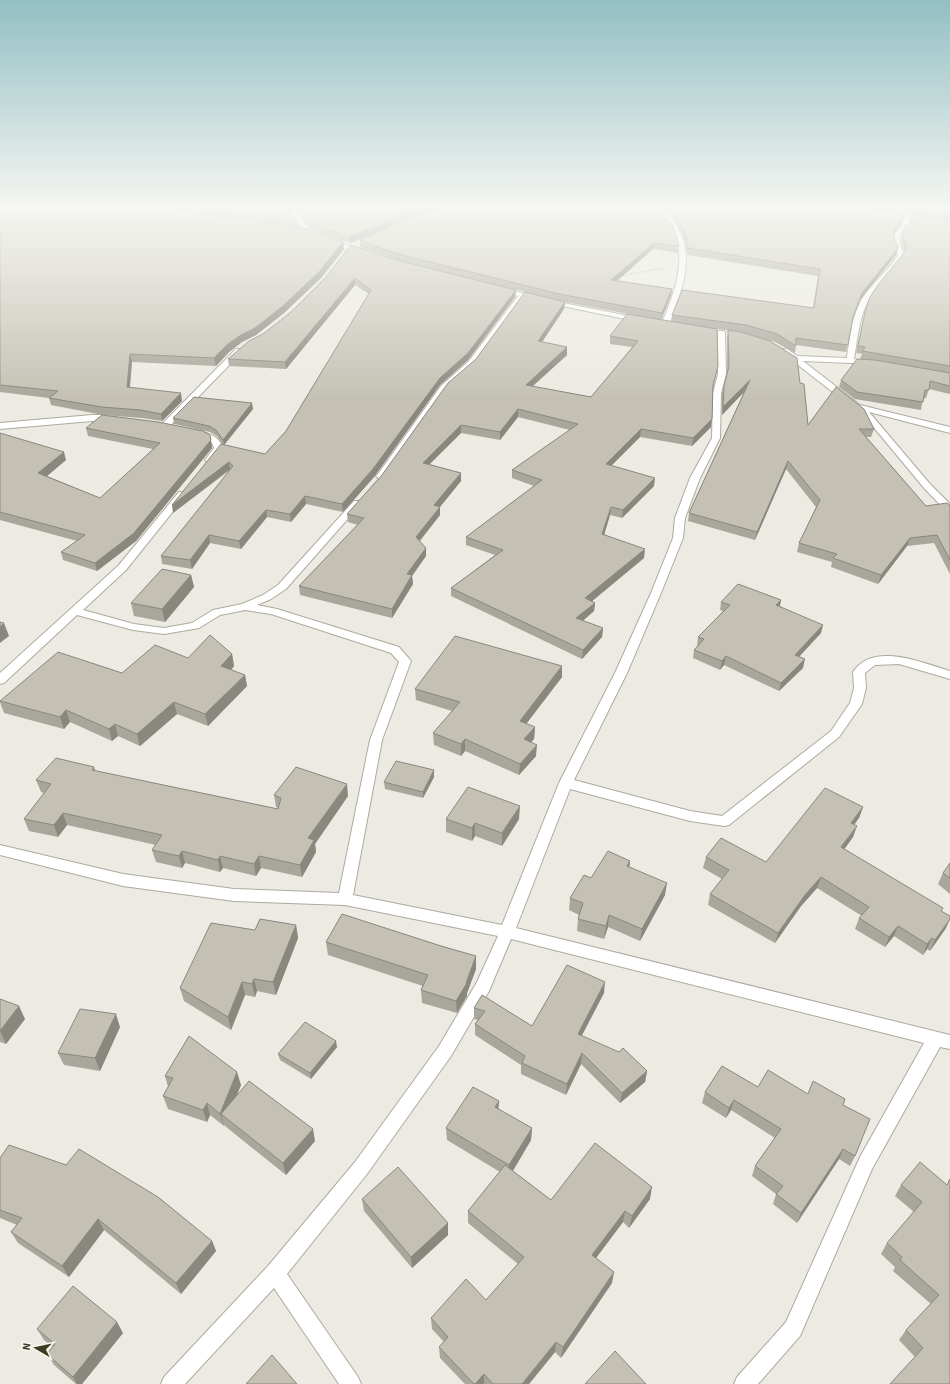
<svg xmlns="http://www.w3.org/2000/svg" width="950" height="1384" viewBox="0 0 950 1384" font-family="'Source Sans 3',sans-serif">
  <rect width="100%" height="100%" fill="#eceae2"/>
  <g fill="none" stroke-linecap="round" stroke-linejoin="round">
    <defs>
      <path id="street" d="M 289,206 L 295,206 C 302,230 325,238 347,245 C 354,247 362,248 367,252 L 364,254 C 336,247 298,238 289,206 Z
        M 654,206 L 660,206 C 667,214 675,221 679,230 C 695,260 680,296 669,325 L 665,327 L 661,325 C 673,296 688,261 673,230 C 669,222 660,214 654,206 Z
        M 908,206 L 914,206 L 907,227 L 900,235 L 900,244 L 904,255 C 895,271 881,281 871,296 C 859,314 858,338 854,359 L 860,361 L 856,363 L 850,363 L 803,361 L 860,405 L 950,427 L 950,433 L 869,412 L 930,484 L 950,504 L 950,513 L 947,512 L 924,488 L 866,418 L 780,351 L 781,349 L 787,349 L 797,356 L 847,358 C 850,336 852,312 866,293 C 876,280 889,270 898,255 L 894,244 L 894,235 L 901,227 Z
        M 501,288 L 558,302 L 639,318 L 643,320 L 639,322 L 524,298 L 475,365 L 447,390 L 384,478 L 378,478 L 376,476 L 378,474 L 441,386 L 469,361 L 518,296 L 499,291 L 499,289 Z
        M 718,331 L 724,331 L 725,333 L 726,374 L 721,393 L 720,438 L 700,478 L 685,518 L 683,538 L 661,593 L 627,673 L 574,780 L 690,811 L 722,816 L 831,731 L 850,703 L 854,688 L 853,672 C 873,641 923,663 950,671 L 950,679 L 899,664 L 875,665 L 865,673 L 866,688 L 862,704 L 839,737 L 729,825 L 724,826 L 690,821 L 570,789 L 516,928 L 950,1035 L 950,1049 L 940,1047 L 872,1169 L 800,1336 L 758,1384 L 734,1384 L 737,1377 L 786,1322 L 860,1157 L 924,1043 L 511,939 L 489,991 L 451,1056 L 367,1174 L 287,1274 L 358,1377 L 361,1384 L 339,1384 L 274,1288 L 185,1384 L 161,1384 L 164,1377 L 268,1266 L 355,1162 L 439,1046 L 477,982 L 498,936 L 345,905 L 234,901 L 123,886 L 0,855 L 0,845 L 123,874 L 234,889 L 339,893 L 370,740 L 399,662 L 391,653 L 271,614 L 245,610 L 220,615 L 199,628 L 164,634 L 133,630 L 77,615 L 4,683 L 0,684 L 0,673 L 118,566 L 179,492 L 185,492 L 187,494 L 126,570 L 83,610 L 134,624 L 164,628 L 192,623 L 213,610 L 242,604 L 263,595 L 278,585 L 354,501 L 360,501 L 362,503 L 360,505 L 286,589 L 271,599 L 257,605 L 277,609 L 399,647 L 411,661 L 382,740 L 353,895 L 502,925 L 559,783 L 615,673 L 651,593 L 673,538 L 675,518 L 690,478 L 712,438 L 713,393 L 718,374 Z
        M 236,349 L 242,349 L 243,351 L 167,429 L 161,429 L 160,427 L 161,425 Z
        M 92,415 L 113,415 L 117,418 L 113,421 L 92,421 L 0,429 L 0,423 Z
        M 195,430 C 207,433 219,435 223,448 L 213,462 L 207,462 L 205,460 L 214,448 C 212,438 201,437 192,435 L 191,433 Z"/>
    </defs>
    <!-- street casing -->
    <use href="#street" stroke="#adab9d" stroke-width="2"/>
    <!-- path -->
    <path stroke="#afac83" stroke-width="1.5" stroke-dasharray="1 1.5" stroke-linecap="butt" d="M 621,276 L 664,268"/>
    <!-- street -->
    <use href="#street" fill="#fff" fill-rule="evenodd"/>
  </g>
  <!-- wall -->
  <path fill="#a9a69b" fill-rule="evenodd" d="M 0,206 L 288,206 L 291,214 L 297,220 L 297,227 L 182,211 L 343,242 L 344,249 L 321,278 L 284,313 L 256,335 L 242,342 L 229,352 L 216,366 L 132,362 L 130,387 L 182,401 L 162,421 L 142,418 L 103,415 L 51,405 L 49,398 L 0,392 Z
    M 296,206 L 452,206 L 452,207 L 455,206 L 679,246 L 678,253 L 653,249 L 617,281 L 672,289 L 671,295 L 661,320 L 671,322 L 672,315 L 813,308 L 818,276 L 687,255 L 685,242 L 679,227 L 661,206 L 907,206 L 903,213 L 900,226 L 894,233 L 894,238 L 898,248 L 896,255 L 860,300 L 852,322 L 846,352 L 796,345 L 795,353 L 775,342 L 744,333 L 680,323 L 716,374 L 713,389 L 711,427 L 692,446 L 640,437 L 611,466 L 654,486 L 622,518 L 610,515 L 604,534 L 644,558 L 592,601 L 595,603 L 594,611 L 583,621 L 603,628 L 602,637 L 582,659 L 451,596 L 451,588 L 495,555 L 466,545 L 466,537 L 534,486 L 512,478 L 512,470 L 570,430 L 518,417 L 500,440 L 461,433 L 429,464 L 461,473 L 461,481 L 440,507 L 440,515 L 420,541 L 426,556 L 412,576 L 413,584 L 392,618 L 300,595 L 299,586 L 358,525 L 348,522 L 347,514 L 382,475 L 476,359 L 525,292 L 404,262 L 516,290 L 515,297 L 468,360 L 440,385 L 374,477 L 343,512 L 306,504 L 291,522 L 267,517 L 241,549 L 210,543 L 192,569 L 162,564 L 161,556 L 230,470 L 173,513 L 223,445 L 217,436 L 210,432 L 174,424 L 173,418 L 253,409 L 224,445 L 265,454 L 286,431 L 369,294 L 355,285 L 286,369 L 229,366 L 228,359 L 263,334 L 291,312 L 389,258 L 394,259 L 360,247 L 360,240 L 415,217 L 350,243 L 325,235 L 308,226 L 298,214 ZM 565,302 L 649,318 L 610,336 L 610,344 L 632,347 L 591,397 L 533,386 L 567,355 L 542,342 L 564,309 Z
    M 915,206 L 950,206 L 950,222 L 930,218 L 950,223 L 950,394 L 929,389 L 926,398 L 923,398 L 921,410 L 855,399 L 839,387 L 841,380 L 865,359 L 860,359 L 862,354 L 856,353 L 865,312 L 904,252 L 902,244 L 902,236 L 903,229 L 910,222 L 913,215 Z
    M 728,330 L 800,383 L 808,425 L 874,429 L 871,437 L 866,437 L 926,506 L 950,505 L 950,574 L 934,543 L 907,546 L 878,584 L 831,567 L 832,562 L 797,552 L 799,543 L 816,507 L 786,469 L 755,540 L 688,521 L 689,513 L 744,392 L 722,415 L 722,393 L 724,386 L 727,371 L 727,338 Z
    M 86,428 L 210,435 L 212,448 L 136,541 L 97,571 L 63,560 L 61,552 L 77,541 L 0,520 L 0,433 L 66,460 L 47,476 L 100,498 L 153,449 L 88,436 Z
    M 191,575 L 194,587 L 165,622 L 134,616 L 131,603 Z
    M 781,600 L 780,606 L 821,633 L 799,657 L 803,668 L 779,691 L 724,665 L 720,670 L 693,658 L 694,650 L 698,646 L 697,646 L 698,637 L 723,611 L 720,610 L 721,602 Z
    M 232,654 L 234,666 L 231,670 L 245,675 L 247,686 L 208,726 L 177,714 L 140,746 L 118,736 L 112,741 L 70,722 L 64,729 L 4,713 L 0,702 L 0,701 L 188,658 Z
    M 562,666 L 562,677 L 526,724 L 535,727 L 534,739 L 531,742 L 536,756 L 519,775 L 465,751 L 461,756 L 434,745 L 433,733 L 452,711 L 416,700 L 415,689 Z
    M 94,767 L 96,771 L 278,809 L 278,808 L 276,807 L 274,795 L 348,796 L 315,844 L 316,852 L 302,877 L 261,868 L 256,876 L 223,868 L 220,872 L 185,863 L 182,868 L 156,862 L 152,850 L 156,845 L 67,825 L 58,837 L 29,831 L 24,819 L 44,793 L 41,792 L 36,780 Z
    M 434,770 L 434,777 L 423,798 L 385,789 L 384,782 Z
    M 863,807 L 859,818 L 854,825 L 853,837 L 844,849 L 941,911 L 946,928 L 930,951 L 927,949 L 923,955 L 894,936 L 885,947 L 855,929 L 859,918 L 862,916 L 817,888 L 801,906 L 775,943 L 708,905 L 710,894 L 722,879 L 703,868 L 706,857 L 766,862 Z
    M 446,819 L 519,819 L 502,846 L 475,836 L 472,841 L 446,832 Z
    M 630,861 L 629,867 L 665,895 L 640,941 L 608,927 L 604,939 L 577,931 L 578,919 L 579,915 L 569,910 L 570,898 L 591,878 Z
    M 950,863 L 950,894 L 938,884 L 943,873 Z
    M 296,925 L 298,938 L 276,995 L 257,991 L 255,997 L 245,995 L 231,1030 L 184,1001 L 180,988 L 255,930 Z
    M 326,942 L 441,946 L 476,956 L 476,969 L 467,993 L 467,996 L 457,1013 L 422,1003 L 421,990 L 423,986 L 328,955 Z
    M 604,993 L 581,1036 L 647,1071 L 645,1082 L 620,1103 L 581,1064 L 566,1095 L 521,1074 L 521,1065 L 475,1035 L 475,1024 L 478,1020 L 474,1019 L 474,1008 L 532,1026 Z
    M 0,999 L 25,1019 L 6,1044 L 0,1042 Z
    M 120,1027 L 100,1071 L 64,1065 L 58,1053 Z
    M 337,1047 L 311,1079 L 280,1060 L 278,1054 Z
    M 165,1076 L 241,1085 L 236,1096 L 315,1141 L 286,1175 L 225,1126 L 224,1125 L 224,1126 L 210,1115 L 207,1122 L 168,1109 L 163,1096 L 168,1087 Z
    M 758,1087 L 808,1094 L 843,1105 L 855,1156 L 850,1166 L 839,1159 L 797,1223 L 773,1204 L 776,1194 L 752,1176 L 755,1166 L 775,1138 L 731,1110 L 726,1118 L 702,1103 L 705,1092 Z
    M 499,1101 L 498,1109 L 532,1128 L 531,1140 L 513,1171 L 551,1200 L 650,1199 L 629,1228 L 623,1222 L 596,1258 L 612,1283 L 561,1358 L 555,1352 L 529,1384 L 465,1384 L 440,1358 L 439,1347 L 444,1342 L 432,1329 L 431,1318 L 486,1300 L 518,1264 L 468,1223 L 468,1211 L 500,1172 L 447,1140 L 446,1128 Z
    M 0,1158 L 212,1241 L 216,1251 L 181,1294 L 104,1230 L 69,1277 L 18,1243 L 11,1232 L 17,1225 L 0,1218 Z
    M 901,1185 L 947,1185 L 950,1384 L 915,1357 L 899,1340 L 906,1330 L 931,1304 L 893,1271 L 895,1267 L 881,1254 L 887,1243 L 914,1212 L 895,1196 Z
    M 362,1199 L 448,1223 L 448,1235 L 412,1268 L 364,1211 Z
    M 37,1329 L 123,1333 L 82,1384 L 76,1384 L 54,1365 L 47,1354 L 53,1347 L 44,1340 Z"/>
  <!-- shaded-wall -->
  <path fill="#89877e" d="M 431,206 L 452,206 L 412,218 L 350,243 L 349,237 L 411,211 Z
    M 904,213 L 900,226 L 892,235 L 894,229 Z
    M 343,242 L 344,249 L 321,278 L 284,313 L 256,335 L 242,342 L 229,352 L 216,366 L 214,358 L 228,344 Z
    M 654,243 L 653,249 L 610,287 L 611,280 Z
    M 898,248 L 896,255 L 860,300 L 851,324 L 853,317 L 862,293 Z
    M 355,278 L 355,285 L 286,369 L 285,362 Z
    M 672,289 L 671,295 L 661,320 L 662,313 Z
    M 516,290 L 515,297 L 468,360 L 440,385 L 374,477 L 343,512 L 342,504 L 440,378 Z
    M 565,302 L 564,309 L 538,348 L 538,341 Z
    M 567,347 L 567,355 L 526,392 L 526,385 Z
    M 130,354 L 132,362 L 129,395 L 127,387 Z
    M 750,380 L 748,388 L 722,415 L 723,407 Z
    M 181,393 L 182,401 L 162,421 L 161,414 Z
    M 252,403 L 253,409 L 224,445 L 223,440 Z
    M 518,409 L 518,417 L 500,440 L 500,432 Z
    M 712,419 L 711,427 L 692,446 L 693,438 Z
    M 461,425 L 461,433 L 423,471 L 423,463 Z
    M 641,429 L 640,437 L 605,472 L 606,464 Z
    M 211,440 L 212,448 L 136,541 L 97,571 L 95,563 Z
    M 64,452 L 66,460 L 41,481 L 38,473 Z
    M 788,461 L 786,469 L 755,540 L 757,532 Z
    M 229,462 L 230,469 L 173,513 L 172,505 Z
    M 461,473 L 461,481 L 435,513 L 434,505 Z
    M 655,478 L 654,486 L 622,518 L 623,510 Z
    M 305,496 L 306,504 L 291,522 L 290,514 Z
    M 440,507 L 440,515 L 416,545 L 416,537 Z
    M 611,507 L 610,515 L 602,542 L 602,534 Z
    M 266,510 L 267,517 L 241,549 L 239,541 Z
    M 209,535 L 210,543 L 192,569 L 190,560 Z
    M 910,538 L 907,546 L 878,584 L 881,575 Z
    M 426,548 L 426,556 L 412,576 L 413,584 L 392,618 L 392,609 L 407,574 Z
    M 645,549 L 644,558 L 585,607 L 585,598 Z
    M 191,575 L 194,587 L 165,622 L 162,609 Z
    M 781,600 L 779,608 L 776,605 Z
    M 595,603 L 594,611 L 575,627 L 576,618 Z
    M 4,623 L 9,636 L 0,643 L 0,627 Z
    M 823,625 L 821,633 L 793,663 L 795,655 Z
    M 603,628 L 602,637 L 582,659 L 583,650 Z
    M 232,654 L 234,666 L 224,678 L 221,666 Z
    M 726,656 L 724,665 L 720,670 L 722,661 Z
    M 805,659 L 803,668 L 779,691 L 781,683 Z
    M 562,666 L 562,677 L 520,732 L 520,721 Z
    M 245,675 L 247,686 L 208,726 L 205,714 Z
    M 174,702 L 177,714 L 140,746 L 137,734 Z
    M 66,710 L 70,722 L 64,729 L 60,717 Z
    M 115,724 L 118,736 L 112,741 L 109,729 Z
    M 535,727 L 534,739 L 524,750 L 524,739 Z
    M 465,739 L 465,751 L 461,756 L 461,744 Z
    M 537,745 L 536,756 L 519,775 L 520,764 Z
    M 434,770 L 434,777 L 423,798 L 423,792 Z
    M 347,784 L 348,796 L 315,844 L 316,852 L 302,877 L 300,865 L 308,838 Z
    M 520,806 L 519,819 L 502,846 L 502,833 Z
    M 863,807 L 859,818 L 847,834 L 851,823 Z
    M 63,813 L 67,825 L 58,837 L 54,825 Z
    M 475,823 L 475,836 L 472,841 L 472,828 Z
    M 857,826 L 853,837 L 838,858 L 841,847 Z
    M 182,851 L 185,863 L 182,868 L 179,856 Z
    M 220,856 L 223,868 L 220,872 L 218,860 Z
    M 259,856 L 261,868 L 256,876 L 254,864 Z
    M 630,861 L 629,873 L 627,866 Z
    M 821,877 L 817,888 L 801,906 L 775,943 L 778,933 L 805,895 Z
    M 667,883 L 665,895 L 640,941 L 642,929 Z
    M 609,915 L 608,927 L 604,939 L 606,926 Z
    M 950,919 L 946,928 L 930,951 L 935,940 Z
    M 296,925 L 298,938 L 276,995 L 273,982 Z
    M 898,926 L 894,936 L 885,947 L 889,937 Z
    M 932,938 L 927,949 L 923,955 L 927,944 Z
    M 476,956 L 476,969 L 467,993 L 467,996 L 457,1013 L 456,1001 L 466,983 Z
    M 254,979 L 257,991 L 255,997 L 252,984 Z
    M 242,982 L 245,995 L 231,1030 L 228,1017 Z
    M 605,982 L 604,993 L 577,1045 L 578,1034 Z
    M 19,1006 L 25,1019 L 6,1044 L 0,1031 Z
    M 116,1014 L 120,1027 L 100,1071 L 95,1058 Z
    M 336,1041 L 337,1047 L 311,1079 L 310,1073 Z
    M 582,1053 L 581,1064 L 566,1095 L 567,1084 Z
    M 647,1071 L 645,1082 L 620,1103 L 622,1093 Z
    M 237,1072 L 241,1085 L 227,1119 L 221,1114 L 224,1126 L 220,1114 Z
    M 734,1100 L 731,1110 L 726,1118 L 729,1108 Z
    M 499,1101 L 498,1113 L 495,1107 Z
    M 207,1103 L 210,1115 L 207,1122 L 203,1110 Z
    M 532,1128 L 531,1140 L 509,1177 L 509,1165 Z
    M 313,1129 L 315,1141 L 286,1175 L 283,1163 Z
    M 843,1149 L 839,1159 L 797,1223 L 801,1213 Z
    M 652,1187 L 650,1199 L 629,1228 L 632,1216 Z
    M 625,1211 L 623,1222 L 590,1266 L 592,1255 Z
    M 98,1219 L 104,1230 L 69,1277 L 62,1266 Z
    M 448,1223 L 448,1235 L 412,1268 L 411,1257 Z
    M 212,1241 L 216,1251 L 181,1294 L 176,1283 Z
    M 614,1272 L 612,1283 L 561,1358 L 563,1347 Z
    M 117,1322 L 123,1333 L 82,1384 L 77,1384 L 73,1377 Z
    M 556,1342 L 555,1352 L 529,1384 L 522,1384 Z
    M 484,1374 L 484,1384 L 475,1384 Z"/>
  <!-- building -->
  <path fill="#c4c1b4" stroke="#89877e" d="M 0,206 L 149,206 L 308,229 L 343,242 L 320,271 L 283,306 L 255,328 L 241,335 L 228,344 L 214,358 L 130,354 L 127,387 L 181,393 L 161,414 L 140,410 L 102,407 L 49,398 L 58,391 L 0,385 Z
    M 192,206 L 288,206 L 291,214 L 297,220 Z
    M 297,206 L 431,206 L 411,211 L 349,237 L 324,228 L 308,220 L 297,208 Z
    M 455,206 L 658,206 L 672,224 L 679,246 L 654,243 L 611,280 L 672,289 L 662,313 L 559,294 L 394,253 L 360,240 L 416,216 Z
    M 667,206 L 849,206 L 904,213 L 901,220 L 894,229 L 894,238 L 898,248 L 862,293 L 853,317 L 848,345 L 796,338 L 796,346 L 777,334 L 746,325 L 672,315 L 682,290 L 814,308 L 820,269 L 688,248 L 686,235 L 679,221 Z
    M 915,206 L 950,206 L 950,216 L 914,209 Z
    M 913,214 L 950,223 L 950,366 L 862,351 L 865,347 L 858,346 L 865,312 L 870,297 L 878,285 L 907,249 L 903,237 L 903,229 L 910,222 Z
    M 351,245 L 389,258 L 516,290 L 468,353 L 440,378 L 373,469 L 342,504 L 305,496 L 290,514 L 266,510 L 239,541 L 209,535 L 190,560 L 161,556 L 233,466 L 229,462 L 172,505 L 221,444 L 265,454 L 286,431 L 371,290 L 355,278 L 285,362 L 228,359 L 249,341 L 263,334 L 291,312 L 327,276 Z
    M 525,292 L 565,302 L 538,341 L 567,347 L 526,385 L 591,397 L 638,341 L 610,336 L 627,314 L 717,329 L 718,366 L 713,385 L 712,419 L 693,438 L 641,429 L 606,464 L 655,478 L 623,510 L 611,507 L 602,534 L 645,549 L 585,598 L 595,603 L 576,618 L 603,628 L 583,650 L 451,588 L 503,550 L 466,537 L 542,480 L 512,470 L 578,424 L 518,409 L 500,432 L 461,425 L 423,463 L 461,473 L 434,505 L 440,507 L 416,537 L 426,548 L 407,574 L 412,575 L 392,609 L 299,586 L 364,518 L 347,514 L 382,475 L 448,383 L 476,359 Z
    M 728,330 L 741,332 L 770,341 L 797,358 L 800,383 L 804,384 L 808,425 L 836,387 L 864,409 L 874,429 L 859,429 L 926,506 L 947,503 L 950,505 L 950,560 L 937,535 L 910,538 L 881,575 L 833,558 L 837,554 L 799,543 L 820,500 L 788,461 L 757,532 L 689,513 L 750,380 L 723,407 L 724,386 L 729,366 Z
    M 857,359 L 875,360 L 950,373 L 950,386 L 930,381 L 929,390 L 925,390 L 923,402 L 857,392 L 841,380 Z
    M 194,397 L 252,403 L 223,440 L 216,430 L 209,426 L 173,418 Z
    M 102,415 L 158,422 L 203,431 L 210,435 L 211,440 L 134,533 L 95,563 L 61,552 L 85,535 L 0,512 L 0,433 L 64,452 L 38,473 L 100,498 L 160,443 L 86,428 Z
    M 162,569 L 191,575 L 162,609 L 131,603 Z
    M 738,584 L 781,600 L 776,605 L 823,625 L 795,655 L 805,659 L 781,683 L 726,656 L 722,661 L 694,650 L 704,639 L 698,637 L 730,605 L 721,602 Z
    M 0,622 L 4,623 L 0,627 Z
    M 210,635 L 232,654 L 221,666 L 245,675 L 205,714 L 174,702 L 137,734 L 115,724 L 109,729 L 66,710 L 60,717 L 0,701 L 58,652 L 122,673 L 155,645 L 188,658 Z
    M 455,636 L 562,666 L 520,721 L 535,727 L 524,739 L 537,745 L 520,764 L 465,739 L 461,744 L 433,733 L 460,702 L 415,689 Z
    M 56,758 L 94,767 L 92,770 L 278,809 L 281,798 L 274,795 L 296,767 L 347,784 L 308,838 L 314,840 L 300,865 L 259,856 L 254,864 L 220,856 L 218,860 L 182,851 L 179,856 L 152,850 L 162,835 L 63,813 L 54,825 L 24,819 L 51,784 L 36,780 Z
    M 396,761 L 434,770 L 423,792 L 384,782 Z
    M 468,787 L 520,806 L 502,833 L 475,823 L 472,828 L 446,819 Z
    M 825,788 L 863,807 L 851,823 L 857,826 L 841,847 L 943,908 L 941,911 L 950,916 L 950,919 L 935,940 L 932,938 L 927,944 L 898,926 L 889,937 L 859,918 L 869,907 L 821,877 L 805,895 L 778,933 L 710,894 L 729,870 L 706,857 L 721,838 L 766,862 Z
    M 608,851 L 630,861 L 627,866 L 667,883 L 642,929 L 609,915 L 606,926 L 578,919 L 583,903 L 570,898 L 584,875 L 591,878 Z
    M 950,863 L 950,878 L 943,873 Z
    M 342,914 L 441,946 L 476,956 L 466,983 L 467,983 L 456,1001 L 421,990 L 428,975 L 326,942 Z
    M 260,919 L 296,925 L 273,982 L 254,979 L 252,984 L 242,982 L 228,1017 L 180,988 L 211,923 L 255,930 Z
    M 567,965 L 605,982 L 578,1034 L 619,1052 L 623,1048 L 647,1071 L 622,1093 L 582,1053 L 567,1084 L 522,1063 L 525,1056 L 475,1024 L 485,1011 L 474,1008 L 482,995 L 532,1026 Z
    M 0,999 L 19,1006 L 0,1031 Z
    M 80,1009 L 116,1014 L 95,1058 L 58,1053 Z
    M 305,1022 L 336,1041 L 310,1073 L 278,1054 Z
    M 189,1036 L 237,1072 L 220,1114 L 207,1103 L 203,1110 L 163,1096 L 173,1078 L 165,1076 Z
    M 722,1066 L 758,1087 L 768,1070 L 808,1094 L 813,1081 L 845,1099 L 843,1105 L 870,1119 L 855,1156 L 843,1149 L 801,1213 L 776,1194 L 783,1186 L 755,1166 L 781,1129 L 734,1100 L 729,1108 L 705,1092 Z
    M 249,1081 L 313,1129 L 283,1163 L 221,1114 Z
    M 473,1087 L 499,1101 L 495,1107 L 532,1128 L 509,1165 L 446,1128 Z
    M 595,1143 L 652,1187 L 632,1216 L 625,1211 L 592,1255 L 614,1272 L 563,1347 L 556,1342 L 522,1384 L 493,1384 L 484,1374 L 475,1384 L 474,1384 L 439,1347 L 448,1337 L 431,1318 L 466,1279 L 486,1300 L 524,1257 L 468,1211 L 505,1165 L 551,1200 Z
    M 9,1145 L 66,1165 L 79,1149 L 158,1197 L 212,1241 L 176,1283 L 98,1219 L 62,1266 L 11,1232 L 22,1218 L 0,1210 L 0,1158 Z
    M 920,1162 L 947,1185 L 950,1179 L 950,1384 L 890,1384 L 923,1348 L 906,1330 L 939,1295 L 900,1260 L 902,1257 L 887,1243 L 922,1202 L 901,1185 Z
    M 398,1167 L 448,1223 L 411,1257 L 362,1199 Z
    M 73,1286 L 117,1322 L 73,1377 L 47,1354 L 55,1344 L 37,1329 Z
    M 615,1351 L 646,1384 L 585,1384 Z
    M 272,1355 L 297,1384 L 246,1384 Z"/>
  <!-- sky -->
  <linearGradient id="sky" x2="0" y2="1"><stop stop-color="#93bfc3"/><stop offset="0.52" stop-color="#f6f6f2"/><stop offset="1" stop-color="#f6f6f2" stop-opacity="0"/></linearGradient>
  <rect width="950" height="400" fill="url(#sky)"/>
  <!-- north arrow -->
  <g transform="translate(36 1348) rotate(279)" stroke="#f8f7f2" stroke-width="3" paint-order="stroke">
  <path d="M0-3L7 15L0 10L-7 15Z" fill="#3d3c22"/>
  <text y="-6" font-size="11" font-weight="bold" text-anchor="middle" fill="#3d3c22">N</text>
  </g>
</svg>
